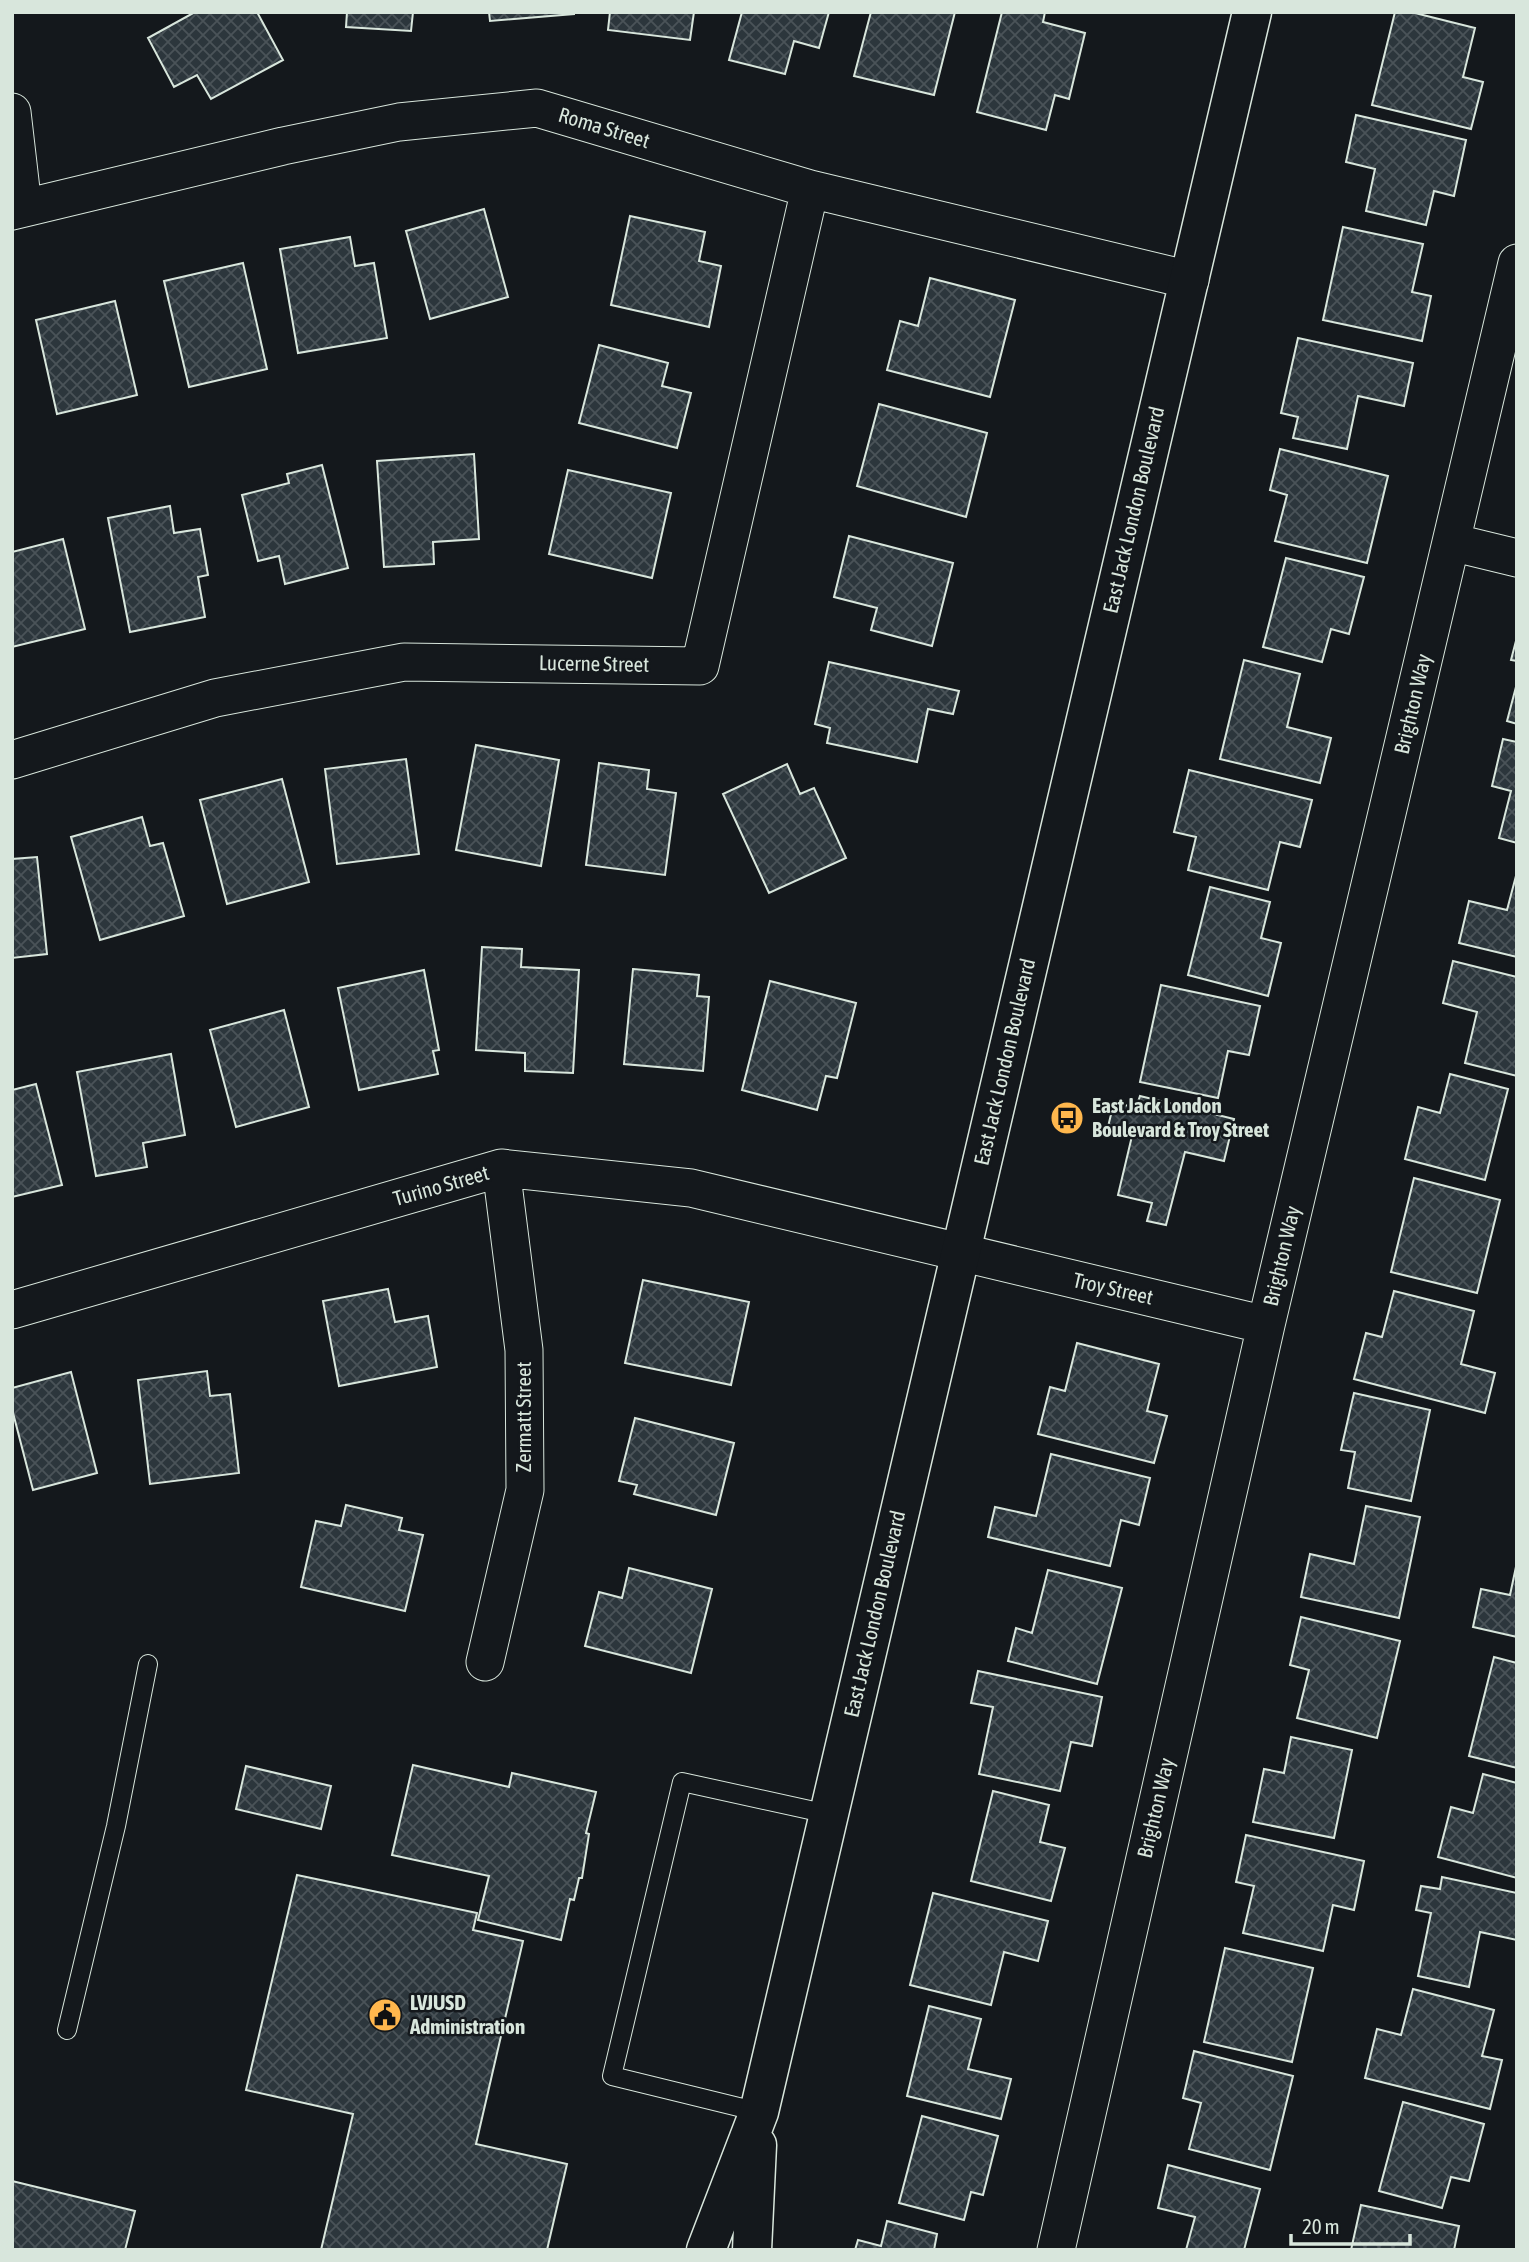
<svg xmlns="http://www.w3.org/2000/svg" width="1529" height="2262" viewBox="0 0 1529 2262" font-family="'Asap Condensed',sans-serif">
  <defs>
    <pattern id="building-cross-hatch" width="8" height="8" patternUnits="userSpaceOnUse" patternTransform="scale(1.75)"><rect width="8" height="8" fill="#2c363c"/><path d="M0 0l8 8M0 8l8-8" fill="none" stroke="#4a5358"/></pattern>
  </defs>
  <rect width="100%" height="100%" fill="#14181c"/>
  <!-- building -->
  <path fill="url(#building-cross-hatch)" stroke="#d8e6dc" stroke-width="2" d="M 195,12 L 257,12 L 283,60 L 211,99 L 197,75 L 174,87 L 148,38 Z
    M 347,12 L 413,12 L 411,31 L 346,27 Z
    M 489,12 L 574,12 L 574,14 L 490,21 Z
    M 610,12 L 694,12 L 690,40 L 608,30 Z
    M 742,12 L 829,12 L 819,48 L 794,41 L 785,74 L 729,60 Z
    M 871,12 L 955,12 L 934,95 L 854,76 Z
    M 1002,12 L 1045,12 L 1043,22 L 1085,33 L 1069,99 L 1055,95 L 1046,130 L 977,112 Z
    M 1395,12 L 1411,12 L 1475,28 L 1463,77 L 1483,82 L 1471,129 L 1372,105 Z
    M 1356,115 L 1466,140 L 1454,196 L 1434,191 L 1426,225 L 1366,211 L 1375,169 L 1346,162 Z
    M 484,209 L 508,297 L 430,319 L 406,231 Z
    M 630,216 L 705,232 L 699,261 L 721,266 L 709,327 L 611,305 Z
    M 1343,227 L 1423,244 L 1412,292 L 1431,296 L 1422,341 L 1323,320 Z
    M 350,237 L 355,266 L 374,263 L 387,338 L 298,353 L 280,249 Z
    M 243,263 L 267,369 L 189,387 L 164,281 Z
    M 930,278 L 1015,300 L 990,397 L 887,370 L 900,321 L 918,326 Z
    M 115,301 L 137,395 L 57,414 L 36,320 Z
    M 1298,338 L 1413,363 L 1404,406 L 1358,396 L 1347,449 L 1293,438 L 1298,417 L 1281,413 Z
    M 599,345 L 668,363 L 662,386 L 691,393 L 677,448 L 579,423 Z
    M 879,404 L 987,433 L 966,517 L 857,486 Z
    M 1280,449 L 1388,476 L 1367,563 L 1275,541 L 1287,495 L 1270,490 Z
    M 474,454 L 479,539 L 433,542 L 434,564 L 384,567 L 377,461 Z
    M 322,465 L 348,568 L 285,584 L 279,556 L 258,561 L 242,495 L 289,483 L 287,474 Z
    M 568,470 L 671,493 L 652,578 L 549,554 Z
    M 170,506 L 174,533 L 200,529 L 208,575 L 198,577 L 205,617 L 130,632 L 108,518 Z
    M 849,536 L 953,563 L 932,646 L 871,630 L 877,608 L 834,597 Z
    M 63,539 L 85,629 L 12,647 L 12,552 Z
    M 1286,558 L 1364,577 L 1349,634 L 1331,629 L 1322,662 L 1263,647 Z
    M 1517,637 L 1517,661 L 1511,660 Z
    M 1244,660 L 1300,674 L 1287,727 L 1331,738 L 1320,783 L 1220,759 Z
    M 829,662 L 959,691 L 953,714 L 928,709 L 917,762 L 827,743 L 830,728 L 815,724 Z
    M 1517,683 L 1517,724 L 1507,721 Z
    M 1503,739 L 1517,742 L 1517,843 L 1499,838 L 1511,791 L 1492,786 Z
    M 476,745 L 559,760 L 541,866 L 456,850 Z
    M 406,759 L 419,854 L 337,864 L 325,769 Z
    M 599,763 L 649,770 L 647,789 L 676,793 L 665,875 L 586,865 Z
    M 787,764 L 800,794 L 814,788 L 846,858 L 769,893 L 723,794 Z
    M 1189,770 L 1312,800 L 1300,847 L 1280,842 L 1268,890 L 1188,870 L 1196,837 L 1174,832 Z
    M 282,779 L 309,882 L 227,904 L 200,800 Z
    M 142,817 L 150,846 L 163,843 L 184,916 L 100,940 L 71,837 Z
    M 37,857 L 47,954 L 12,958 L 12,859 Z
    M 1517,872 L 1517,957 L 1459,943 L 1469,901 L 1507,910 Z
    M 1210,887 L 1270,902 L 1261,938 L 1281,943 L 1268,996 L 1188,975 Z
    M 482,947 L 522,949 L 521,967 L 579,970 L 573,1073 L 525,1071 L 525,1053 L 476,1050 Z
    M 1453,961 L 1517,977 L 1517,1076 L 1465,1063 L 1477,1012 L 1443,1003 Z
    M 633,969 L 699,975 L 697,996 L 709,997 L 703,1071 L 624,1064 Z
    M 424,970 L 439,1050 L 433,1051 L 438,1074 L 359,1090 L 338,988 Z
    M 770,981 L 856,1003 L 837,1078 L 826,1076 L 817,1110 L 742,1090 Z
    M 1161,985 L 1260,1006 L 1249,1055 L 1228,1051 L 1218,1098 L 1140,1082 Z
    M 284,1010 L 309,1107 L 236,1127 L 210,1030 Z
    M 171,1054 L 185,1135 L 143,1143 L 147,1167 L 96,1176 L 77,1072 Z
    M 1450,1074 L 1508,1089 L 1485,1180 L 1405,1159 L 1418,1107 L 1440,1113 Z
    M 36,1084 L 62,1185 L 12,1197 L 12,1090 Z
    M 1140,1096 L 1234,1119 L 1224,1161 L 1185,1152 L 1166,1225 L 1147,1221 L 1152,1203 L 1118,1195 L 1132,1136 L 1107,1131 L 1114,1102 L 1136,1108 Z
    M 1414,1178 L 1500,1200 L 1477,1293 L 1391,1272 Z
    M 643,1280 L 749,1302 L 731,1385 L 625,1363 Z
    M 388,1289 L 395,1322 L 428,1316 L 437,1367 L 339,1386 L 323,1301 Z
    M 1394,1291 L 1474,1311 L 1461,1364 L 1495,1373 L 1485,1413 L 1354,1379 L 1366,1333 L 1382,1337 Z
    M 1077,1343 L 1159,1364 L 1147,1411 L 1167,1416 L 1154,1463 L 1038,1434 L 1050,1387 L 1065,1391 Z
    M 207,1371 L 210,1396 L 230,1394 L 239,1473 L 150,1484 L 138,1380 Z
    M 71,1372 L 97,1473 L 33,1490 L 12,1409 L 12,1388 Z
    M 1354,1393 L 1430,1410 L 1411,1501 L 1348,1488 L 1355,1452 L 1341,1450 Z
    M 635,1418 L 734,1443 L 716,1515 L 634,1494 L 637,1485 L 619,1481 Z
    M 1051,1454 L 1150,1478 L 1139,1525 L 1121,1520 L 1110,1566 L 988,1537 L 995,1507 L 1036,1516 Z
    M 346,1505 L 402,1518 L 399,1530 L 423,1535 L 405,1611 L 301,1587 L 316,1521 L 341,1526 Z
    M 1366,1506 L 1420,1517 L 1399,1618 L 1301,1597 L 1310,1554 L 1354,1564 Z
    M 1517,1562 L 1517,1637 L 1473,1627 L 1481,1589 L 1510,1595 Z
    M 629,1568 L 712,1589 L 691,1673 L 585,1646 L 599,1592 L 622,1598 Z
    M 1048,1570 L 1122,1588 L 1097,1684 L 1008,1661 L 1016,1628 L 1032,1633 Z
    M 1301,1617 L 1400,1641 L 1377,1738 L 1297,1718 L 1309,1670 L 1290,1665 Z
    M 1494,1657 L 1517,1663 L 1517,1768 L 1469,1756 Z
    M 978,1671 L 1102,1697 L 1092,1746 L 1071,1742 L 1060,1791 L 979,1774 L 993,1707 L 971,1703 Z
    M 1291,1737 L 1352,1750 L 1334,1838 L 1253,1822 L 1264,1769 L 1284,1773 Z
    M 413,1765 L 509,1787 L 512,1773 L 596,1792 L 586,1833 L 589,1834 L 582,1878 L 579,1878 L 574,1900 L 570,1899 L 561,1940 L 478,1920 L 489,1876 L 392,1855 Z
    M 246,1766 L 331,1786 L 321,1829 L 236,1809 Z
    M 1483,1774 L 1517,1783 L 1517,1878 L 1438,1857 L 1451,1807 L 1473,1813 Z
    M 993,1791 L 1049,1805 L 1040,1842 L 1065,1848 L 1051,1901 L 971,1881 Z
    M 1246,1835 L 1364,1861 L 1354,1910 L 1333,1905 L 1323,1951 L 1243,1933 L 1254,1886 L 1236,1882 Z
    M 297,1875 L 477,1913 L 473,1930 L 523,1941 L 476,2144 L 567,2164 L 547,2250 L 321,2250 L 353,2114 L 246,2090 Z
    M 1442,1877 L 1517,1893 L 1517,1940 L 1480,1932 L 1469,1987 L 1418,1976 L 1431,1913 L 1416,1910 L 1421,1886 L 1440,1889 Z
    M 933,1893 L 1048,1921 L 1038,1961 L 1004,1952 L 991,2005 L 910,1985 Z
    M 1225,1948 L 1313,1968 L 1292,2062 L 1204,2042 Z
    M 1413,1989 L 1494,2010 L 1482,2056 L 1502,2060 L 1490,2109 L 1365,2078 L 1377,2029 L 1401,2035 Z
    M 929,2006 L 981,2019 L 968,2069 L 1011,2079 L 1001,2119 L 907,2096 Z
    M 1194,2051 L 1293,2076 L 1270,2170 L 1189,2149 L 1201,2103 L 1183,2098 Z
    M 1403,2102 L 1484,2124 L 1469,2181 L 1451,2177 L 1442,2208 L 1379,2191 Z
    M 922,2116 L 998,2136 L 983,2195 L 971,2192 L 964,2220 L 899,2203 Z
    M 1168,2165 L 1260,2189 L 1244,2250 L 1186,2250 L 1195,2217 L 1158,2208 Z
    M 12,2181 L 135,2211 L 125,2250 L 12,2250 Z
    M 1361,2205 L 1459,2226 L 1454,2250 L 1351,2250 Z
    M 887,2221 L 937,2234 L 934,2250 L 855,2250 L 858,2240 L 881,2246 Z"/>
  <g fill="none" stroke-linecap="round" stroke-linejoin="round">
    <defs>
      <path id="lane" d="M 67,2030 L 116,1826 L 148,1664
        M 759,2112 L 612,2076 L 682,1782 L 828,1814"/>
      <path id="street" d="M 12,112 L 23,207
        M 12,211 L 283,146 L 399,122 L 537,108 L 810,189 L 1190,280
        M 1451,542 L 1517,558
        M 12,760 L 215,698 L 404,662 L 700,666 L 810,189
        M 12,1310 L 501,1168 L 691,1188 L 1266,1325
        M 485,1662 L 525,1490 L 524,1350 L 501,1168
        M 1056,2250 L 1266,1325 L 1517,263"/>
      <path id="secondary" d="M 706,2250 L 759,2112 L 1252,12
        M 752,2250 L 757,2145"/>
    </defs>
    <!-- lane casing -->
    <use href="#lane" stroke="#d8e6dc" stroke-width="20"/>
    <!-- street casing -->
    <use href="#street" stroke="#d8e6dc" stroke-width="39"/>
    <!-- secondary casing -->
    <use href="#secondary" stroke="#d8e6dc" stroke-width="41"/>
    <!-- lane -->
    <use href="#lane" stroke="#14181c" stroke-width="18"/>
    <!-- street -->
    <use href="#street" stroke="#14181c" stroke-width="37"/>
    <!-- secondary -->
    <use href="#secondary" stroke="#14181c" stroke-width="38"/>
  </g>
  <!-- icons -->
  <defs>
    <symbol id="bus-disc" viewBox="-11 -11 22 22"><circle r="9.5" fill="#ffb74d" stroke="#14181c"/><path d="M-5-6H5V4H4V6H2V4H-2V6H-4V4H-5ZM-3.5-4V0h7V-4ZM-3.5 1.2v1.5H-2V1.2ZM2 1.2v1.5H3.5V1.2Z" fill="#111"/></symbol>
    <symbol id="civic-disc" viewBox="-11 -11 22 22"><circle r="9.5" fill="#ffb74d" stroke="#14181c"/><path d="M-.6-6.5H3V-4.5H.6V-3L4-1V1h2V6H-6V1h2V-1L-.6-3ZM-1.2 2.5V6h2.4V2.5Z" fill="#111"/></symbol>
  </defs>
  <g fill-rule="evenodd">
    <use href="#bus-disc" x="1048" y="1099" width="38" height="38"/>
    <use href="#civic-disc" x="366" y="1996" width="38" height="38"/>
  </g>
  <g text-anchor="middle" stroke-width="5" stroke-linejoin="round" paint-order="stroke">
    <!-- street labels -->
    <g font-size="21" fill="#d8e6dc" stroke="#14181c">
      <text transform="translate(604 128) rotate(17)" y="7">Roma Street</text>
      <text transform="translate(1134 510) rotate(-77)" y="7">East Jack London Boulevard</text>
      <text transform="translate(594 664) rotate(1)" y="7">Lucerne Street</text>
      <text transform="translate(1413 704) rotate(-77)" y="7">Brighton Way</text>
      <text transform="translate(1005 1062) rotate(-77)" y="7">East Jack London Boulevard</text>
      <text transform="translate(441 1186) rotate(-16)" y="7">Turino Street</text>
      <text transform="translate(1282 1256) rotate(-77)" y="7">Brighton Way</text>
      <text transform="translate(1113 1289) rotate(13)" y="7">Troy Street</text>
      <text transform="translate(524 1417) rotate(-90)" y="7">Zermatt Street</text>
      <text transform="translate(875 1614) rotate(-77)" y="7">East Jack London Boulevard</text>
      <text transform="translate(1156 1808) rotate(-77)" y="7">Brighton Way</text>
    </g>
    <!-- poi labels -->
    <g font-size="21" font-weight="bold" fill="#d8e6dc" stroke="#14181c" text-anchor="start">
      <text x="1092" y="1113">East Jack London<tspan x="1092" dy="24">Boulevard &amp; Troy Street</tspan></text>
      <text x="410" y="2010">LVJUSD<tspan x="410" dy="24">Administration</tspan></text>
    </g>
  </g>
  <!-- border -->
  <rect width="1529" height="2262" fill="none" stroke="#d8e6dc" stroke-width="28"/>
  <!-- scale -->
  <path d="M1291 2234v10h119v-10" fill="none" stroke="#d8e6dc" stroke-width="3.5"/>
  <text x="1302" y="2234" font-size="21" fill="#d8e6dc" stroke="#14181c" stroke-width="5" paint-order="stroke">20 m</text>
</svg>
